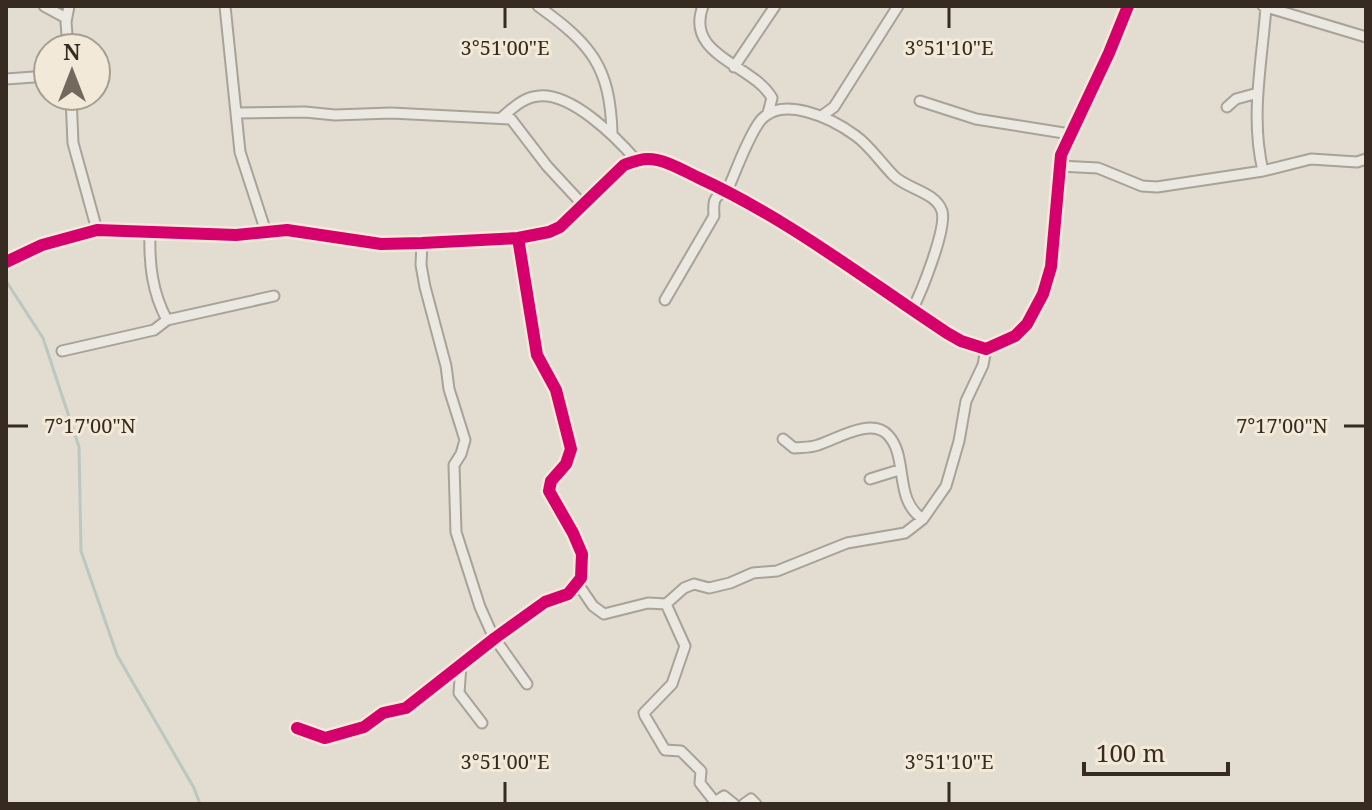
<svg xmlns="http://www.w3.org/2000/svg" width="1372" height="810" viewBox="0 0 1372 810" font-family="'Noto Serif',serif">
  <rect width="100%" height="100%" fill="#e2dcd1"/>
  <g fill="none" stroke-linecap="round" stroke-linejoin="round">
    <!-- stream -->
    <path stroke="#bac8c0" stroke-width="3" d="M 6,281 L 43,338 L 79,447 L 81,551 L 117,655 L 194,788 L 200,804"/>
    <defs>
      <path id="street" d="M 44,6 L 66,18
        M 225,6 L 240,152 L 266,232
        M 538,6 C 591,44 610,66 612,133
        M 703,6 C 684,56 753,64 772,98 L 768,113
        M 1263,6 L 1366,37
        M 68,48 L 66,22 L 69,6
        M 734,67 L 775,6
        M 6,79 L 48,76
        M 71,96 L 73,143 L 97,230
        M 920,101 L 976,119 L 1070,134
        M 1227,107 L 1236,99 L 1258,93
        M 236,113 L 305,112 L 335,115 L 391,113 L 511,119 L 547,166 L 584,206
        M 823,115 L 834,107 L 898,6
        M 501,118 C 512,109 523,97 539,96 C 572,93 616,137 636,160
        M 1059,166 L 1098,168 L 1142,186 L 1157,187 L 1263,171 L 1311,159 L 1357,162 L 1366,159
        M 1263,171 C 1250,117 1262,62 1266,7
        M 150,232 C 149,264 152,292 167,320
        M 422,243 L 421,265 L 425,287 L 446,366 L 449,389 L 465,440 L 461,454 L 454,465 L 456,532 L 480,607 L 493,636 L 527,684
        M 6,262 L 42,245 L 97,230 L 236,235 L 287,230 L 381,244 L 422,243 L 518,238 L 549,232 L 560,227 L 624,165 C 632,162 639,159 648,159 C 665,159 684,171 699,178 C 788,219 865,279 947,333 L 961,341 L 986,349 L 1015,336 L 1027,324 L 1043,294 L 1051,267 L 1061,155 L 1109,53 L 1128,6
        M 665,300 L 714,216 C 713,202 713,196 727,191 C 737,169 745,144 758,124 C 779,92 833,119 856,136 C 870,146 881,163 894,176 C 907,189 936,192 942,211 C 947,229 921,293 912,310
        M 62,351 L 154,330 L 167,320 L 274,296
        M 783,439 L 794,448 C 802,447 810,448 818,445 C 837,439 871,417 888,435 C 909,457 893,500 923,519
        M 870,479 L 899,470
        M 578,584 L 593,606 L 604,614 L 648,603 L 666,604 L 684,588 L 694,584 L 709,588 L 730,583 L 753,573 L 777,571 L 847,543 L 905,533 L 923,519 L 946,486 L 959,441 L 966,401 L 983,365 L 986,349
        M 666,604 L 685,646 L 672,684 L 644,713 L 645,716 L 665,750 L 681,751 L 701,771 L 700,783 L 715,802 L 724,796 L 734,804
        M 461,665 L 459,693 L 482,723
        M 297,728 L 325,738 L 364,727 L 383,713 L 406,708 L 495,638 L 545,602 L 568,594 L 581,578 L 582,554 L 573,533 L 549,491 L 551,481 L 566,464 L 571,449 L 556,390 L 537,355 L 518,238
        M 744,804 L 751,799 L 756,804"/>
    </defs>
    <!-- street casing -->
    <use href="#street" stroke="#a8a299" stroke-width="13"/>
    <!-- street -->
    <use href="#street" stroke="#ebe8e1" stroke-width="9"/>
    <defs>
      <path id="cycleway" d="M 6,262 L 42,245 L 97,230 L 236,235 L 287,230 L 381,244 L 422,243 L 518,238 L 549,232 L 560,227 L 624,165 C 632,162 639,159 648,159 C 665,159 684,171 699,178 C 788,219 865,279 947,333 L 961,341 L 986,349 L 1015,336 L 1027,324 L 1043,294 L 1051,267 L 1061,155 L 1109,53 L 1128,6
        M 297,728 L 325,738 L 364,727 L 383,713 L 406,708 L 495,638 L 545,602 L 568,594 L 581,578 L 582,554 L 573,533 L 549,491 L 551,481 L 566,464 L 571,449 L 556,390 L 537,355 L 518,238"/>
    </defs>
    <!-- cycleway casing -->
    <use href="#cycleway" stroke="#f3e9d8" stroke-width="17"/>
    <!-- cycleway -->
    <use href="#cycleway" stroke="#d6006c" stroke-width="12"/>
  </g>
  <!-- ticks -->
  <path fill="none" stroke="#372b21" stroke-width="3" d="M 505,8 L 505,28M 949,8 L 949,28M 8,426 L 28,426M 1344,426 L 1364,426M 505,782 L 505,802M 949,782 L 949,802"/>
  <g font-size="20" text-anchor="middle" fill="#372b21" stroke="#f3e9d8" stroke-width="6" stroke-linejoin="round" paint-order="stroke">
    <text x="505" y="55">3°51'00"E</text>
    <text x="949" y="55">3°51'10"E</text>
    <text x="90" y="433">7°17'00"N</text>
    <text x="1282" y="433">7°17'00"N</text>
    <text x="505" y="769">3°51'00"E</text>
    <text x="949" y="769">3°51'10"E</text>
  </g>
  <!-- border -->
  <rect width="1372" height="810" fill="none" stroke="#372b21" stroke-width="16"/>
  <!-- north arrow -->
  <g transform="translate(72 72)"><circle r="38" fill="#f3e9d8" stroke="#a89d8f" stroke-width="2"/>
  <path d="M0-6L14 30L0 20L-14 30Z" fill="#73695f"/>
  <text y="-12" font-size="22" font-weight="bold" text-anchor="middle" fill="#372b21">N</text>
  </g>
  <!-- scale -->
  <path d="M1084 762v12h144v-12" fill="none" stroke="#372b21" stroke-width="4"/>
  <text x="1096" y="762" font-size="24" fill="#372b21" stroke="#f3e9d8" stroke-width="6" paint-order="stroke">100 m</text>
</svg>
